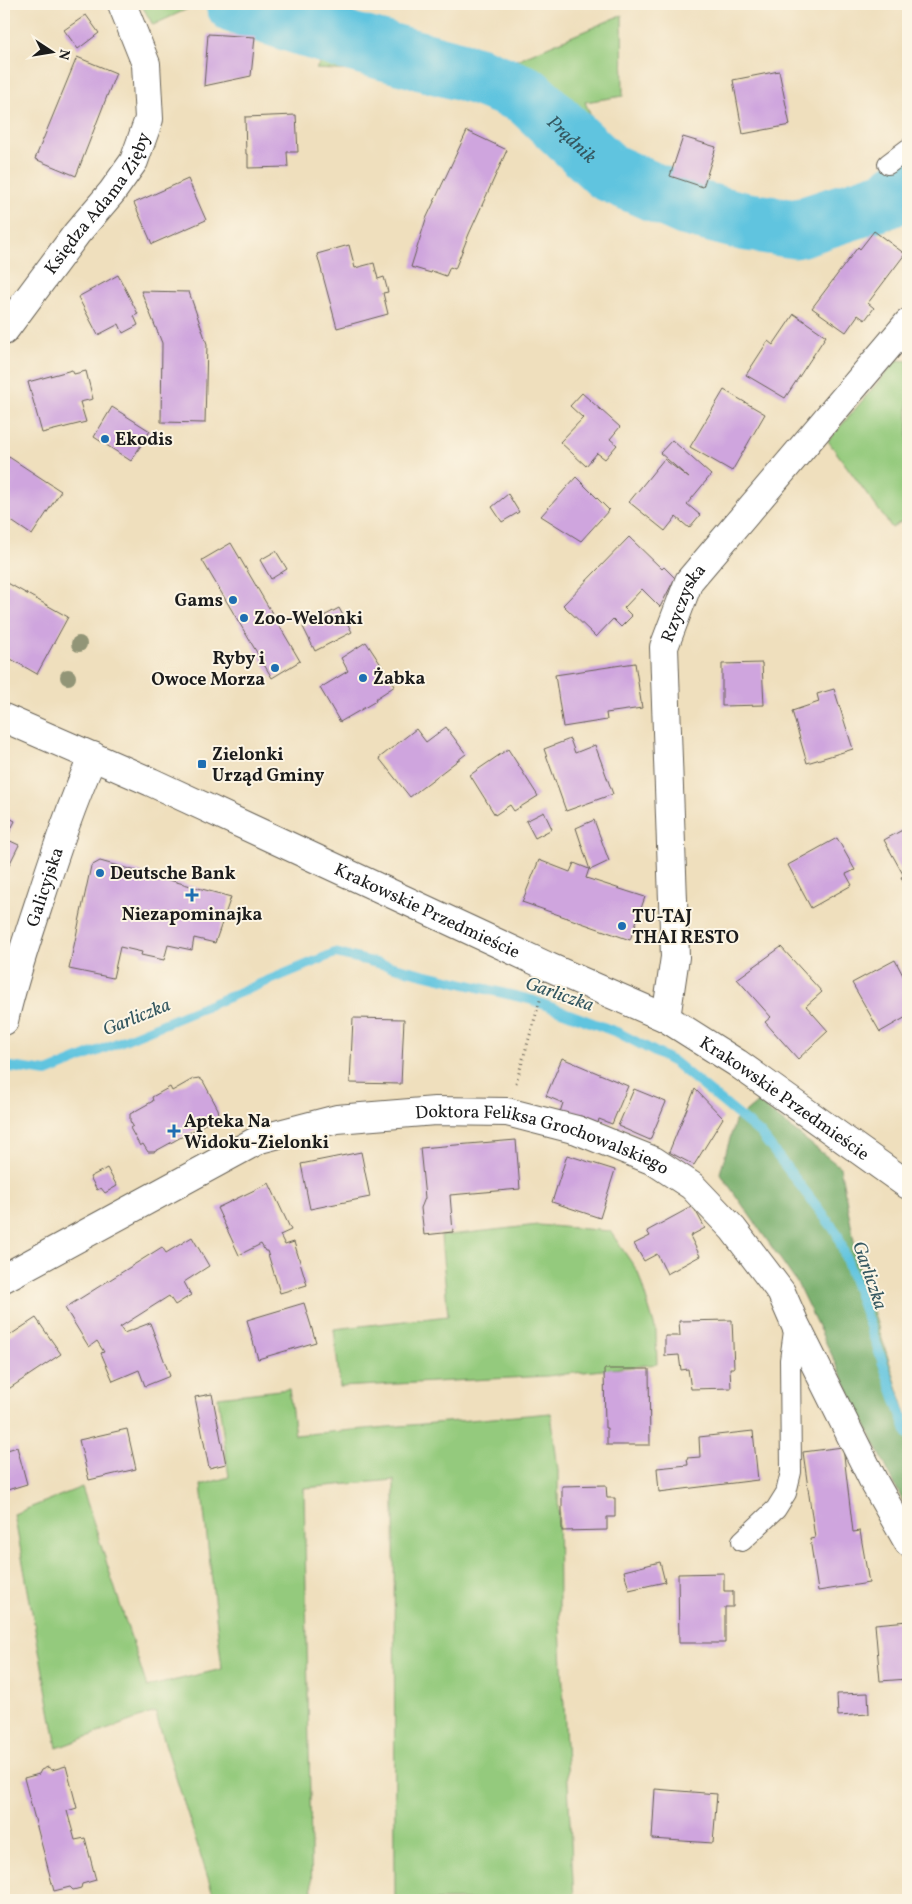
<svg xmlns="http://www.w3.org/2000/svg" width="912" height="1904" viewBox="0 0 912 1904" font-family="Vollkorn,serif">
  <rect width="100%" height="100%" fill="#fcf5e5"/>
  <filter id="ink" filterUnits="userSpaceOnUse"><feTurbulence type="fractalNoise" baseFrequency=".02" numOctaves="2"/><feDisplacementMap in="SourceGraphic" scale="10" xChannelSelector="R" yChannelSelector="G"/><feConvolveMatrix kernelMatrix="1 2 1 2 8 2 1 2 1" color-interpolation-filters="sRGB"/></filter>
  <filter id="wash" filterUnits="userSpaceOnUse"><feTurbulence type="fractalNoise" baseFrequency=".0096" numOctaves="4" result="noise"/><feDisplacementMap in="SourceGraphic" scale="20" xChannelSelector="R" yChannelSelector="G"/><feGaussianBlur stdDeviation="1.12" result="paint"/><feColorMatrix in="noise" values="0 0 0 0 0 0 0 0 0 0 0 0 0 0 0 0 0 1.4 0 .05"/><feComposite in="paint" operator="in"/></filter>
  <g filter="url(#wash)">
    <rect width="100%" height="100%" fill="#efdfbd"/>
    <!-- green -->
    <path fill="#94ca7d" stroke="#58734c" d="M 141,4 L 198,4 L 153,25 Z
      M 202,4 L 281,4 L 334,19 L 310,44 Z
      M 622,15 L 623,96 L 585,102 L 607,155 L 651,183 L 726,207 L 780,213 L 864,192 L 908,165 L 908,218 L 891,229 L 876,220 L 795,236 L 704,229 L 626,201 L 566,157 L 525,133 L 529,119 L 389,73 L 316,69 L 327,50 L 350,24 L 500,67 Z
      M 897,360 L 908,361 L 908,517 L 892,528 L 828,441 Z
      M 538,1225 L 610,1231 L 638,1272 L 656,1331 L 657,1364 L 547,1376 L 340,1387 L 334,1329 L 448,1316 L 441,1236 Z
      M 289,1389 L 295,1435 L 551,1413 L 558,1470 L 559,1608 L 574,1900 L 395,1900 L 394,1480 L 304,1488 L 312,1900 L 215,1900 L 155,1712 L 57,1748 L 14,1514 L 82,1487 L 147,1687 L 222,1669 L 201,1485 L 229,1477 L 218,1397 Z"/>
    <!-- forest -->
    <path fill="#77ae6c" stroke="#4a6544" d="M 758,1102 L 840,1167 L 859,1267 L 908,1421 L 908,1512 L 797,1283 L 720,1173 L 735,1121 Z"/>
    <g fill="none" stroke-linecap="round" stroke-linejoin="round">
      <!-- stream -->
      <path stroke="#61c4df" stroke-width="10" d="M 4,1066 L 47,1072 L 335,953 L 532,1000 L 619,1033 L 674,1062 L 760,1133 L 837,1233 L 908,1434"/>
      <!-- river -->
      <path stroke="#61c4df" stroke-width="59" id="s1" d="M 235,4 L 343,40 L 478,76 L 526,95 L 608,172 L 687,207 L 742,221 L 795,229 L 888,199 L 908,184"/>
    </g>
    <g id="blocks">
      <!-- building -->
      <path fill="#cfa5de" d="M 86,15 L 99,33 L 78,49 L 64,30 Z
        M 208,34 L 255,37 L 251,76 L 204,86 Z
        M 77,57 L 116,73 L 76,176 L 35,159 Z
        M 779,71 L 790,125 L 743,134 L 733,80 Z
        M 296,115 L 298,152 L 287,152 L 288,167 L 248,168 L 248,154 L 246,154 L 245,117 Z
        M 467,131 L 507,150 L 469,234 L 455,269 L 450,267 L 446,276 L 432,271 L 431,273 L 411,267 L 426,219 Z
        M 683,137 L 716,147 L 703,187 L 670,176 Z
        M 188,179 L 206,220 L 152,244 L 134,203 Z
        M 874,231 L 905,254 L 868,303 L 874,308 L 865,320 L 858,315 L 846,332 L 812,308 L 858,247 L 860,249 Z
        M 349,245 L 355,268 L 374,263 L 378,279 L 384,277 L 388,292 L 383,293 L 388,314 L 337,328 L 317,254 Z
        M 118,275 L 138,314 L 134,316 L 138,325 L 123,333 L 119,324 L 98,335 L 78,297 Z
        M 141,291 L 189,292 L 207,344 L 205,423 L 161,422 L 162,343 Z
        M 794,314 L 826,336 L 785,398 L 746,375 L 768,341 L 773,345 Z
        M 72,370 L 74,374 L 86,371 L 93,399 L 80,402 L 86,422 L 42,433 L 28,382 Z
        M 724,390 L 765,414 L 732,471 L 690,447 Z
        M 582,393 L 620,427 L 610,439 L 617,445 L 605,459 L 597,453 L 586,466 L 560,442 L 583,418 L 570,406 Z
        M 112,407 L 150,431 L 131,461 L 94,437 Z
        M 672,440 L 711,475 L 687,504 L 700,515 L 689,528 L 676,517 L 665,531 L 629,502 L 664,459 L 689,478 L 660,453 Z
        M 9,457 L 61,491 L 32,535 L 4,516 L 4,465 Z
        M 576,477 L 609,510 L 581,541 L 541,516 Z
        M 508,494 L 519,512 L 502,522 L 492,507 Z
        M 629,537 L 662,569 L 664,567 L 675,578 L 660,607 L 642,589 L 624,608 L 632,616 L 621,627 L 613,619 L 596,637 L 563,605 Z
        M 231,543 L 300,661 L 272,678 L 202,560 Z
        M 276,551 L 287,569 L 271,579 L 260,560 Z
        M 4,581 L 68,617 L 37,674 L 4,655 Z
        M 339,608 L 352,632 L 315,651 L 303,627 Z
        M 366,642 L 395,686 L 375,699 L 376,701 L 340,722 L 320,688 L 348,671 L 341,658 Z
        M 635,663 L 642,708 L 606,713 L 607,720 L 563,727 L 555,675 Z
        M 762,663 L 764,705 L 722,706 L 722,664 Z
        M 834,689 L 853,749 L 807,763 L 792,711 L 819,702 L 817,694 Z
        M 446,727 L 466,754 L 410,797 L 379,758 L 416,729 L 426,742 Z
        M 570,739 L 575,753 L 595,745 L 613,794 L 566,811 L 544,749 Z
        M 508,749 L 538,796 L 514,811 L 510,805 L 495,815 L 470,775 Z
        M 544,812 L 552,829 L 535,838 L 526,821 Z
        M 4,815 L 15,821 L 6,839 L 19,845 L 4,875 Z
        M 594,820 L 609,861 L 590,870 L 576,828 Z
        M 908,827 L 908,891 L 901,877 L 904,876 L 884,840 Z
        M 837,838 L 855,870 L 846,874 L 852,885 L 811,908 L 788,865 Z
        M 539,860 L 570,872 L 574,863 L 589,869 L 586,878 L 645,897 L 630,940 L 522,902 Z
        M 100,861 L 231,897 L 215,943 L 194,938 L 192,950 L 168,945 L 164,960 L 141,955 L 142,952 L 120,947 L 113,978 L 69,969 L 91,866 Z
        M 781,947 L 822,992 L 806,1006 L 828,1031 L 798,1059 L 765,1022 L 771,1017 L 737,979 Z
        M 895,960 L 908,985 L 908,1016 L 880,1032 L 852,983 Z
        M 353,1018 L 404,1019 L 401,1084 L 350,1083 Z
        M 562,1058 L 628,1086 L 612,1124 L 599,1119 L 598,1123 L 581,1116 L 571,1116 L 560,1112 L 563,1103 L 546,1096 Z
        M 199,1078 L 203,1081 L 218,1109 L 219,1114 L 216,1118 L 154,1152 L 148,1152 L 143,1144 L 140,1146 L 130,1128 L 133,1126 L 130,1121 L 130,1114 L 153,1101 L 152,1097 L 170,1087 L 172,1091 L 193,1079 Z
        M 634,1089 L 666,1102 L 650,1140 L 618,1126 Z
        M 695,1089 L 723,1118 L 694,1165 L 669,1152 Z
        M 516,1140 L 520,1189 L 450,1195 L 453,1232 L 424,1235 L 421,1208 L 425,1198 L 420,1148 Z
        M 361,1152 L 370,1197 L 310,1209 L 301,1164 Z
        M 567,1155 L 615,1170 L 600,1218 L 552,1202 Z
        M 107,1168 L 117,1186 L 105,1193 L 101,1188 L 97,1190 L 90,1177 Z
        M 269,1183 L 291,1230 L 280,1235 L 285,1245 L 294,1242 L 307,1285 L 280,1293 L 267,1251 L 265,1251 L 261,1244 L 239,1255 L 217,1208 Z
        M 693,1206 L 705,1228 L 690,1236 L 700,1256 L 667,1274 L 657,1254 L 644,1261 L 634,1244 L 650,1236 L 647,1231 Z
        M 192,1237 L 209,1266 L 184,1282 L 191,1295 L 175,1305 L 169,1296 L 120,1327 L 124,1333 L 150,1323 L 170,1376 L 145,1386 L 139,1370 L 113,1381 L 101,1353 L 104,1352 L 97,1341 L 89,1347 L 65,1308 L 162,1247 L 166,1253 Z
        M 304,1303 L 316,1342 L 258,1359 L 247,1320 Z
        M 36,1318 L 61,1354 L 4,1392 L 4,1339 Z
        M 732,1320 L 734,1368 L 730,1368 L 731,1388 L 691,1389 L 688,1369 L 681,1370 L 679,1355 L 665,1356 L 665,1336 L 680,1336 L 679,1321 Z
        M 604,1369 L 649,1369 L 650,1445 L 607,1445 L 607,1428 L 605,1428 Z
        M 212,1394 L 226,1464 L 209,1468 L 195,1397 Z
        M 127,1429 L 136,1469 L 89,1480 L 79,1440 Z
        M 753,1431 L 758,1480 L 659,1492 L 657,1468 L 688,1465 L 687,1458 L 700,1457 L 699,1437 Z
        M 17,1447 L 27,1484 L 4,1491 L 4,1451 Z
        M 843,1447 L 853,1532 L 860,1531 L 869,1583 L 818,1591 L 810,1539 L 815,1538 L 803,1452 Z
        M 606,1485 L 607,1498 L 615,1498 L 615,1517 L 607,1517 L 607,1530 L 562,1531 L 562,1486 Z
        M 660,1562 L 665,1582 L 629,1590 L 624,1571 Z
        M 724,1573 L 724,1591 L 733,1591 L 733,1607 L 725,1607 L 725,1643 L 679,1643 L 678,1574 Z
        M 908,1621 L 908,1679 L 880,1681 L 875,1624 Z
        M 868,1693 L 869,1714 L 838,1716 L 837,1694 Z
        M 66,1766 L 77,1808 L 67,1811 L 75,1840 L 85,1838 L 96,1880 L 82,1884 L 81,1888 L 73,1890 L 70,1887 L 54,1891 L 24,1778 L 39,1774 L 41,1770 L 48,1767 L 52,1770 Z
        M 655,1789 L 717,1794 L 713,1843 L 652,1839 Z"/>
    </g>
  </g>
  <g filter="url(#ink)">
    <use href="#blocks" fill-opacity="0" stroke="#666054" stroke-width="1"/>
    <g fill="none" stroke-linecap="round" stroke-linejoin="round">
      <defs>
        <path id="service" d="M 888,164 L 908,149
          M 742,1541 L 776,1509 L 786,1493 L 791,1472 L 790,1360 L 795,1324"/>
        <g id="minor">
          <path id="s2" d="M 4,331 L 77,233 L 112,192 L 134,161 L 149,119 L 146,64 L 122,4"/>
          <path id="s3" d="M 666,1018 L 675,957 L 664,647 L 689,581 L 908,323"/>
          <path id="s4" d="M 4,1278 L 260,1139 L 337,1119 L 435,1111 L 507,1112 L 577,1130 L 654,1161 L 692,1186 L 733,1229 L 781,1292 L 795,1324 L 875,1484 L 908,1542"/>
        </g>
        <g id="tertiary">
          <path id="s5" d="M 4,1021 C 13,980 27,940 40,900 C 56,851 72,803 93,756"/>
        </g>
        <g id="secondary">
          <path id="s6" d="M 4,718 L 151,782 L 549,967 L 666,1018 L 737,1063 L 908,1185"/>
        </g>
      </defs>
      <!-- service casing -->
      <use href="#service" stroke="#666054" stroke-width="22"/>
      <!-- minor casing -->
      <use href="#minor" stroke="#666054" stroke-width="30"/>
      <!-- tertiary casing -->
      <use href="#tertiary" stroke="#666054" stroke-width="30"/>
      <!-- secondary casing -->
      <use href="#secondary" stroke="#666054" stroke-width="30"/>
      <!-- path -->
      <path stroke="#666054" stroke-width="3" stroke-dasharray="1 4" stroke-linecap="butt" d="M 516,1083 L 541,997"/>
      <!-- service -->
      <use href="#service" stroke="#fff" stroke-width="20"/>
      <!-- minor -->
      <use href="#minor" stroke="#fff" stroke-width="28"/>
      <!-- tertiary -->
      <use href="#tertiary" stroke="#fff" stroke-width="28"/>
      <!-- secondary -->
      <use href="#secondary" stroke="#fff" stroke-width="28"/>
    </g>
    <!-- trees -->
    <g fill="#929577">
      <circle cx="79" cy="644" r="8"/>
      <circle cx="68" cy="677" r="8"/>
    </g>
  </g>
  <!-- markers -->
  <g fill="#1f6fb2" stroke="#fcf5e5" stroke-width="2">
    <circle cx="105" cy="439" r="5"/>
    <circle cx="233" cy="600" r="5"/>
    <circle cx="244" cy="618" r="5"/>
    <circle cx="275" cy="668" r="5"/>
    <circle cx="363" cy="678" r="5"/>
    <rect x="197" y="759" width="10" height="10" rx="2.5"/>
    <circle cx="100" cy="873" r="5"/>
    <path d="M189.5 887.5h5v5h5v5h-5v5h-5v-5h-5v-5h5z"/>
    <circle cx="622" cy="926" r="5"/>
    <path d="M171.5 1123.5h5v5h5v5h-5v5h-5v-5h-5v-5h5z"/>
  </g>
  <g text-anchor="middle" stroke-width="4" stroke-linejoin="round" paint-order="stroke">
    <!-- street labels -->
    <g font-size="18" fill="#1c1c1c" stroke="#fcf5e5">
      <text dy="6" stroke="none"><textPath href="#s2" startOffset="159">Księdza Adama Zięby</textPath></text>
      <text dy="6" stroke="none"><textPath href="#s3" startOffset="420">Rzyczyska</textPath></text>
      <text dy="6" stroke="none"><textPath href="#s5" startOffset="140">Galicyjska</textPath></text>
      <text dy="6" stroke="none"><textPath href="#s6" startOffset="465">Krakowskie Przedmieście</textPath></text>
      <text dy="6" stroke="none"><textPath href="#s6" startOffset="870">Krakowskie Przedmieście</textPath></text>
      <text dy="6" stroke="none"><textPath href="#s4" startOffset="581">Doktora Feliksa Grochowalskiego</textPath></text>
    </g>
    <!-- poi labels -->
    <g font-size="18" font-weight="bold" fill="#1c1c1c" stroke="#fcf5e5" text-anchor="start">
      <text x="115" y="445">Ekodis</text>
      <text x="223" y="606" text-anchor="end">Gams</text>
      <text x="254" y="624">Zoo-Welonki</text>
      <text x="265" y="664" text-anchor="end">Ryby i<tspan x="265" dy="21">Owoce Morza</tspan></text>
      <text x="373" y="684">Żabka</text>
      <text x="212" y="760">Zielonki<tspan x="212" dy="21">Urząd Gminy</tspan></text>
      <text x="110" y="879">Deutsche Bank</text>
      <text x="192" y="920" text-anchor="middle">Niezapominajka</text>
      <text x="632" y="922">TU-TAJ<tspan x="632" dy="21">THAI RESTO</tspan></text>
      <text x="184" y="1127">Apteka Na<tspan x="184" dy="21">Widoku-Zielonki</tspan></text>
    </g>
    <!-- water labels -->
    <g font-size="19" font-style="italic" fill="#345760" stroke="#fcf5e5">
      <text dy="7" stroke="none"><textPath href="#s1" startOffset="369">Prądnik</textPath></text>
      <text transform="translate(560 993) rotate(19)" y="7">Garliczka</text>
      <text transform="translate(136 1016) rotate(-22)" y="7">Garliczka</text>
      <text transform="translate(871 1275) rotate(71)" y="7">Garliczka</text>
    </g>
  </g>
  <!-- margin -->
  <rect width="912" height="1904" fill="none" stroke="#fcf5e5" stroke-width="20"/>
  <!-- north arrow -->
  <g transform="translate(52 52) rotate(102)" stroke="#fcf5e5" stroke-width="4" paint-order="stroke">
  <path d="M0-4L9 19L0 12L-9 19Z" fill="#1c1c1c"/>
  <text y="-8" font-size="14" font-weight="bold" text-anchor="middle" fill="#1c1c1c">N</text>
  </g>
</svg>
